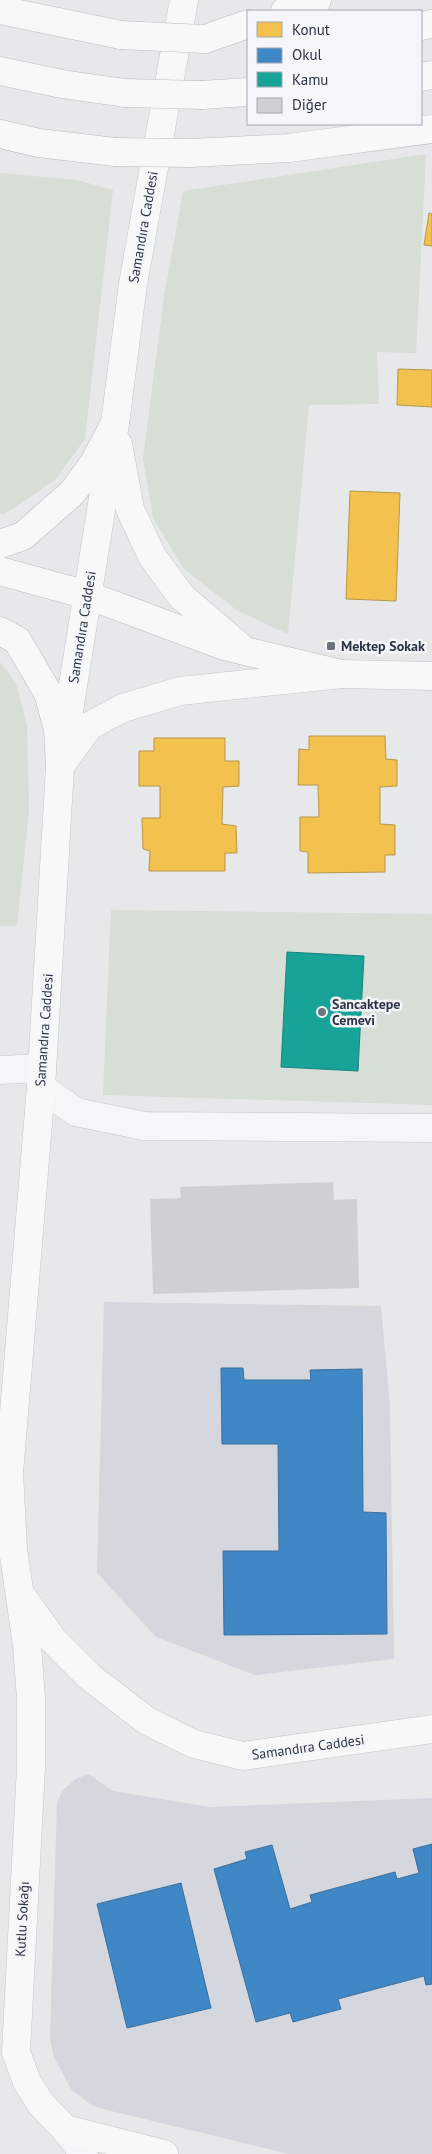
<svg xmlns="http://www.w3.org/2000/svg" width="432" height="2154" viewBox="0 0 432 2154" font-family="'PT Sans',sans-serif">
  <rect width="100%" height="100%" fill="#e6e8ea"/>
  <!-- built -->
  <path fill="#d4d7dd" d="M 104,1302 L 381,1306 L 390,1406 L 394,1659 L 255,1675 L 156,1637 L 97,1573 Z
    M 88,1774 L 113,1791 L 210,1807 L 432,1798 L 432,2154 L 289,2154 L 103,2109 L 90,2104 L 71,2089 L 54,2057 L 50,2039 L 57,1803 L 63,1790 L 76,1779 Z"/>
  <!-- green -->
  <path fill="#d6ded6" d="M 426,154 L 416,353 L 377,352 L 379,404 L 309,405 L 288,634 L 238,611 L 184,569 L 153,518 L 143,458 L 164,297 L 183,191 Z
    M 0,173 L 77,180 L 113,190 L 85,439 L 55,480 L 5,514 L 0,514 Z
    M 0,662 L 16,683 L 27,726 L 29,810 L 17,926 L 0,926 Z
    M 111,910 L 432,914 L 432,1105 L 103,1095 Z"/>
  <!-- homes -->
  <path fill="#f2c14e" stroke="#b6974b" d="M 429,213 L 432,214 L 432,246 L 424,245 Z
    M 398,369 L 432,370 L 432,407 L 397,405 Z
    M 350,491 L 400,493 L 396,601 L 346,599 Z
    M 309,736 L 385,736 L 386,759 L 397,760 L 397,786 L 380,787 L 380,824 L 395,825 L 395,855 L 385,855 L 385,872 L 308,873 L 308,852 L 300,851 L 300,817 L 319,817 L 318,785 L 298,785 L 299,749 L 309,750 Z
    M 154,738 L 225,738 L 225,761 L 239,761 L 239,786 L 223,787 L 222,824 L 236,826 L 237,853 L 225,853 L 225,871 L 149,871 L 150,851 L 143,849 L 142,818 L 160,818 L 160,786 L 139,786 L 139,751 L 154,751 Z"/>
  <!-- schools -->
  <path fill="#3f88c5" stroke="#396f9f" d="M 221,1368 L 243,1368 L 244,1380 L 311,1380 L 310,1370 L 362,1369 L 363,1512 L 386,1513 L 387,1634 L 224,1635 L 223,1551 L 279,1551 L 278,1444 L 222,1444 Z
    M 432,1844 L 432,1984 L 426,1985 L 424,1976 L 338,1999 L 341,2009 L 293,2022 L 290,2013 L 256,2022 L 214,1869 L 247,1859 L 245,1852 L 272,1845 L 290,1909 L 312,1902 L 310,1895 L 395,1872 L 397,1879 L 419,1873 L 413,1849 Z
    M 181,1883 L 211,2008 L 127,2028 L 97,1904 Z"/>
  <!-- public -->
  <path fill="#17a398" stroke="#1d827f" d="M 287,952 L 364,956 L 358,1071 L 281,1067 Z"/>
  <!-- building -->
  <path fill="#ced0d3" d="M 333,1182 L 334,1200 L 357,1199 L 359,1288 L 153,1294 L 150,1199 L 181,1198 L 180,1187 Z"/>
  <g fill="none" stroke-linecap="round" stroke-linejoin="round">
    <defs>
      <path id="street" d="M 0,1070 L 42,1068
        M 41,1087 L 76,1112 L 144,1126 L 432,1128
        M 65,2129 L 84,2154"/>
      <path id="secondary" d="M 118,444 L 130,509 L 152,556 L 181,596 L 245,651
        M 64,761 L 89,726 L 123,708 L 180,691 L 342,674 L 432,676
        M 22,1596 L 53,1640 L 90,1677 L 147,1721 L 194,1744 L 243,1756 L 432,1729
        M 164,2154 L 65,2129 L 41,2104 L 27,2082 L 16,2052 L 31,1767 L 31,1699 L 27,1645 L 13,1549 L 9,1473 L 41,1087 L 60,767 L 115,423 L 133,284 L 184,0"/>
      <path id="highway" d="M 0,10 L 121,35
        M 285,11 L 317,0
        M 421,26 L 432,24
        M 205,39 L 248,24
        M 0,71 L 62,84 L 125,93
        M 421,77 L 432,75
        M 202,95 L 248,92
        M 0,134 L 39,143 L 115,152
        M 190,153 L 289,148 L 432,129
        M 0,544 L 23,536 L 72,493 L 94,463 L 115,423
        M 0,571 L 87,595 L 224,646 L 342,674
        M 0,631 L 17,640 L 48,693 L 58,729 L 60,767"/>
    </defs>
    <!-- street casing -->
    <use href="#street" stroke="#c4c6c8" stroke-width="29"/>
    <!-- secondary casing -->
    <use href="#secondary" stroke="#c4c6c8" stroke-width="29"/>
    <!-- highway casing -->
    <use href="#highway" stroke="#b8bbbf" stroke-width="29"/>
    <!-- street -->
    <use href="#street" stroke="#f5f6f7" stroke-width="28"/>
    <!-- secondary -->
    <use href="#secondary" stroke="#f8f8f8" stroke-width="28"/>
    <!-- highway -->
    <use href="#highway" stroke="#f8f8f8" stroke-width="28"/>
    <defs>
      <path id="highway-bridge" d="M 121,35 L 205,39
        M 125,93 L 202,95
        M 115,152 L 190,153"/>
    </defs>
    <!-- highway-bridge casing -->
    <use href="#highway-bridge" stroke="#b8bbbf" stroke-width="29" stroke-linecap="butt"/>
    <!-- highway-bridge -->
    <use href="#highway-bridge" stroke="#f8f8f8" stroke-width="28"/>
  </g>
  <!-- markers -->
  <g fill="#6c737f" stroke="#f4f6f9" stroke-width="2">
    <rect x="326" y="641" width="10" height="10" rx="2.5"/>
    <circle cx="322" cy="1012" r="5"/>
  </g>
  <g text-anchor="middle" stroke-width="5" stroke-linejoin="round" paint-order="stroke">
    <!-- street labels -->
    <g font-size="14" fill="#2b3445" stroke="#f4f6f9">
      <text transform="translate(143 227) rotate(-80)" y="5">Samandıra Caddesi</text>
      <text transform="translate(82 627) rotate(-81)" y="5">Samandıra Caddesi</text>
      <text transform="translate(44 1030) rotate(-86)" y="5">Samandıra Caddesi</text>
      <text transform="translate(308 1747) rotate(-8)" y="5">Samandıra Caddesi</text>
      <text transform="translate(22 1919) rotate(-87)" y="5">Kutlu Sokağı</text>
    </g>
    <!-- poi labels -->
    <g font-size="14" font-weight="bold" fill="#2b3445" stroke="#f4f6f9" text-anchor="start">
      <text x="341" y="651">Mektep Sokak</text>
      <text x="332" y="1009">Sancaktepe<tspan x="332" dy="16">Cemevi</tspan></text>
    </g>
  </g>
  <!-- legend -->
  <rect x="247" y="10" width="175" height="115" fill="#f4f6f9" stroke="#a4a8b1"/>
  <rect x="257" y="22" width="25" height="15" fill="#f2c14e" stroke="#a4a8b1"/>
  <text x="292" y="35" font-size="15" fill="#2b3445">Konut</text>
  <rect x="257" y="48" width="25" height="15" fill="#3f88c5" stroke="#a4a8b1"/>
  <text x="292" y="60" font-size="15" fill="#2b3445">Okul</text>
  <rect x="257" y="72" width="25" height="15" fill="#17a398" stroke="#a4a8b1"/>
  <text x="292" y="85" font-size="15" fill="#2b3445">Kamu</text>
  <rect x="257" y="98" width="25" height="15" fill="#ced0d3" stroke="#a4a8b1"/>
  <text x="292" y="110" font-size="15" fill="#2b3445">Diğer</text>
</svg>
